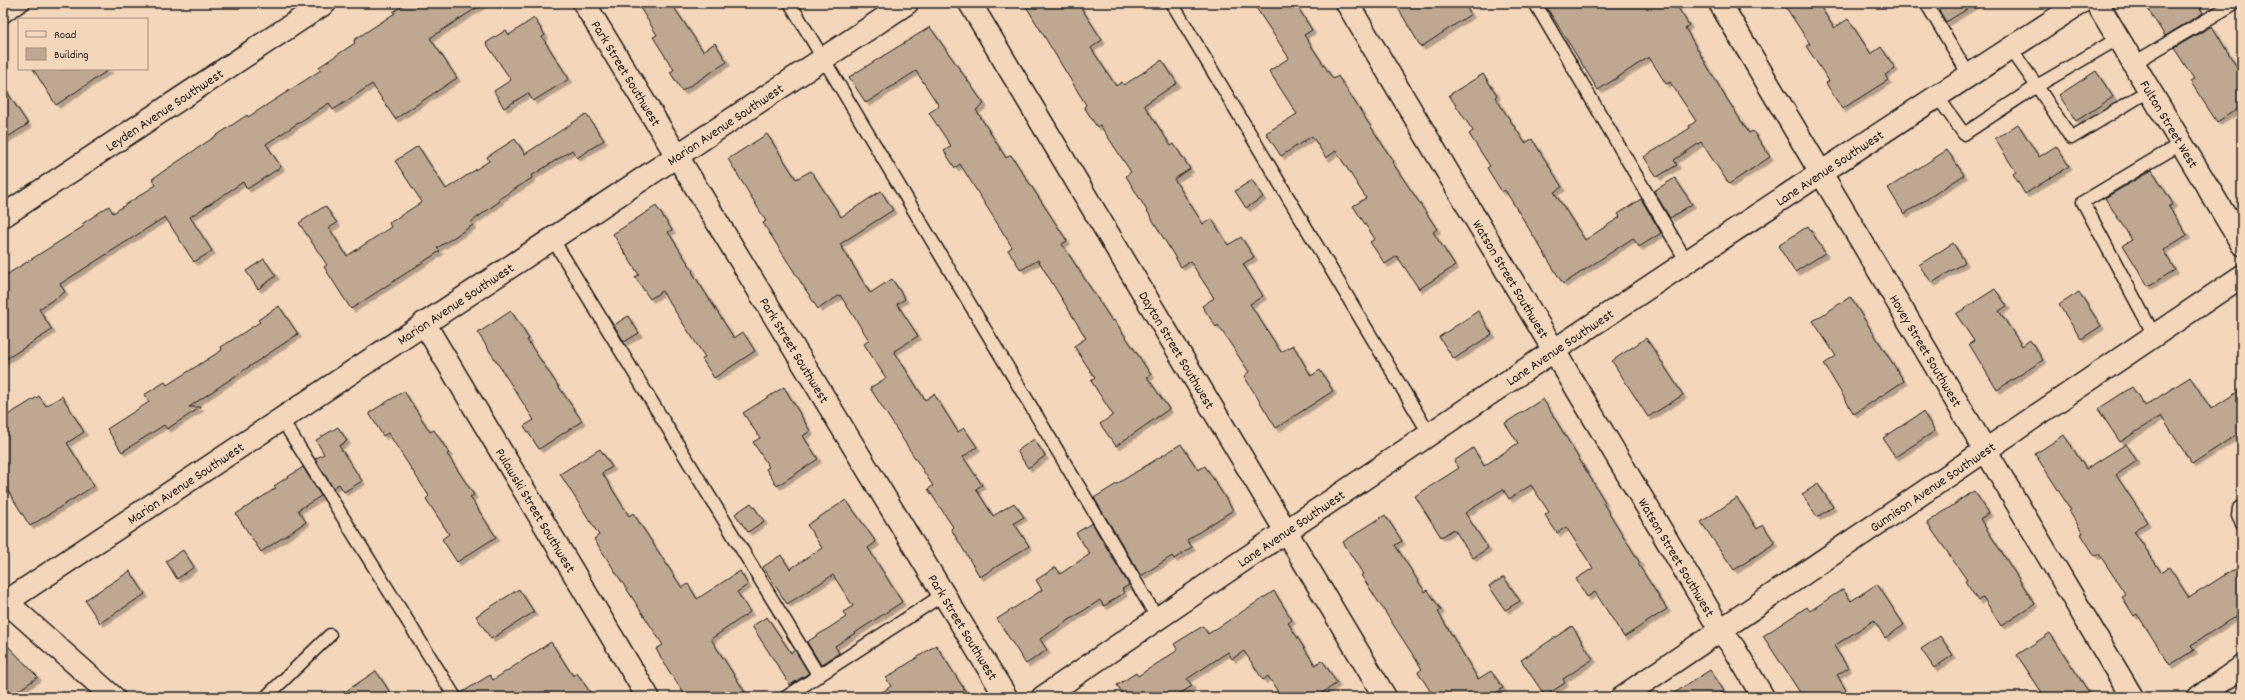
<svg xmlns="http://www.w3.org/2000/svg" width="2245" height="700" viewBox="0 0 2245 700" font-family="Dekko,sans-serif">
  <defs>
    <filter id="shadow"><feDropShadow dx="3.5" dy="3.5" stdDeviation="0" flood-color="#0004"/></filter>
  </defs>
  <rect width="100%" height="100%" fill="#f4d6ba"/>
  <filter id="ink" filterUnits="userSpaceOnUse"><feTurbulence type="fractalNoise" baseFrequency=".025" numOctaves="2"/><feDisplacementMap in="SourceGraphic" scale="8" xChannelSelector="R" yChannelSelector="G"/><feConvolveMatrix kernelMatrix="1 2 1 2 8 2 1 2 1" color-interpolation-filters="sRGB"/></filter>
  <g filter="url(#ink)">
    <!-- building -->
    <path fill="#bfa892" stroke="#1c1c1c" filter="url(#shadow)" d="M 407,3 L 484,3 L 430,38 L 457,78 L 395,119 L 372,84 L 333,110 L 329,103 L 266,144 L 281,167 L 247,189 L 243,182 L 190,217 L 212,251 L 194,262 L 165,217 L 60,284 L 65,292 L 39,309 L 52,330 L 3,361 L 3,277 L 84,226 L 82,224 L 109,206 L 113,213 L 156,185 L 152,179 L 247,115 L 248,117 L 321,70 L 319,67 L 355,43 L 354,40 L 395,13 L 393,12 Z
      M 637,3 L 671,3 L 703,51 L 715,43 L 727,62 L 682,91 L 670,72 L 674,70 L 653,37 L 657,35 Z
      M 1024,3 L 1078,3 L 1102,40 L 1091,48 L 1116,86 L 1122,82 L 1124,85 L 1162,60 L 1177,83 L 1144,105 L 1171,146 L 1174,144 L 1190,169 L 1174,179 L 1203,224 L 1212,219 L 1228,245 L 1241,237 L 1254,257 L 1243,264 L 1263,296 L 1250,304 L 1281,352 L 1293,345 L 1311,376 L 1320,370 L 1333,391 L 1276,428 L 1244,376 L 1249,372 L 1218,325 L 1216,327 L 1202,306 L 1214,298 L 1190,261 L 1181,267 L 1126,176 L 1131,172 L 1100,125 L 1097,127 L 1084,107 L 1086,105 Z
      M 1253,3 L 1295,3 L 1312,30 L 1304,35 L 1333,79 L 1338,76 L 1393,161 L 1392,162 L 1437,229 L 1433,232 L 1455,266 L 1419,289 L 1397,256 L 1385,264 L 1370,242 L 1375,239 L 1353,206 L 1366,198 L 1336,151 L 1326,158 L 1312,136 L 1281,156 L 1266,133 L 1297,114 L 1269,71 L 1289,58 Z
      M 1395,3 L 1463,3 L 1471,14 L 1421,47 Z
      M 1544,3 L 1675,3 L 1689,25 L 1685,28 L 1723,93 L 1749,133 L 1753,131 L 1770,157 L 1729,184 L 1701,142 L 1674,160 L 1677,165 L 1657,177 L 1644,157 L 1690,128 L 1689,126 L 1696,121 L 1670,82 L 1666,84 L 1649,57 L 1598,90 Z
      M 1783,3 L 1818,3 L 1834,28 L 1848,19 L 1871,54 L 1881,47 L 1895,68 L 1885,75 L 1888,80 L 1842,109 L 1826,83 L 1829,81 L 1806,46 L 1810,44 Z
      M 1935,3 L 1977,3 L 1946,22 Z
      M 2144,3 L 2197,3 L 2203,13 L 2165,36 Z
      M 534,18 L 545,35 L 542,37 L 569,79 L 533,101 L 528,93 L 504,108 L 494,91 L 511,80 L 486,43 L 506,30 L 509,35 Z
      M 2212,26 L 2242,76 L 2242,106 L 2217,122 L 2190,81 L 2194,79 L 2174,48 Z
      M 930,27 L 984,104 L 976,110 L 1006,158 L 1011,155 L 1067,241 L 1062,244 L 1112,321 L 1114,320 L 1136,352 L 1151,375 L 1147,377 L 1169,409 L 1116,446 L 1100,424 L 1113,415 L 1091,381 L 1095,378 L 1074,346 L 1086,338 L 1038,260 L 1021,270 L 1008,250 L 1012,247 L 960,164 L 955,168 L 944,151 L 951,146 L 929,113 L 939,106 L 916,71 L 866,103 L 849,77 Z
      M 33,69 L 110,69 L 56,105 Z
      M 2096,71 L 2113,97 L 2076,121 L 2059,95 Z
      M 1483,74 L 1497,95 L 1495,97 L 1525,143 L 1532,139 L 1562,187 L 1554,192 L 1585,240 L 1620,217 L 1618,214 L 1641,199 L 1661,233 L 1639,247 L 1633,238 L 1563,284 L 1505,190 L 1502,192 L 1487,168 L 1490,166 L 1469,134 L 1473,131 L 1449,95 Z
      M 3,86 L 28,124 L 3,140 Z
      M 586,114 L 604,140 L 577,158 L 572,150 L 531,176 L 532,178 L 499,199 L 500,201 L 471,222 L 473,225 L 437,248 L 440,251 L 351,309 L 324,267 L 327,265 L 299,223 L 325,206 L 337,223 L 329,228 L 347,256 L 391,227 L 389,223 L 422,202 L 395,161 L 418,146 L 446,189 L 489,161 L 487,157 L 515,139 L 525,154 Z
      M 2018,124 L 2039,157 L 2056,146 L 2069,166 L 2025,194 L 2013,174 L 2016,172 L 1995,139 Z
      M 767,134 L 796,179 L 811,171 L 841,217 L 881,191 L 893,210 L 840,244 L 870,293 L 892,279 L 905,299 L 897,304 L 918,336 L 894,351 L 925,400 L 934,394 L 958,432 L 964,428 L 977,447 L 963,457 L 982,485 L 976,489 L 993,516 L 1014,503 L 1024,517 L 1014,523 L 1029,546 L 980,577 L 951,529 L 953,527 L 928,489 L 933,486 L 870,388 L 886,378 L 864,344 L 869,340 L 840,295 L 818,309 L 763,223 L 766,221 L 728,159 Z
      M 1947,150 L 1964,175 L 1904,214 L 1888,188 Z
      M 2152,170 L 2173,204 L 2169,207 L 2187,235 L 2163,250 L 2175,270 L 2148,286 L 2123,245 L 2132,240 L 2105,198 Z
      M 1675,178 L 1692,204 L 1670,218 L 1654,191 Z
      M 1252,180 L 1263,197 L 1246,208 L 1235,191 Z
      M 656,206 L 672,230 L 668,232 L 693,271 L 692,272 L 734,338 L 743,332 L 755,351 L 714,378 L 702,359 L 705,357 L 662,291 L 650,299 L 635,277 L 639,275 L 613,234 Z
      M 1808,226 L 1825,253 L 1795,272 L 1778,246 Z
      M 1953,243 L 1965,262 L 1932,283 L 1919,265 Z
      M 264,259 L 276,276 L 258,289 L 246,271 Z
      M 1995,289 L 2007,306 L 1999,311 L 2022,346 L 2030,340 L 2043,360 L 1997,390 L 1969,344 L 1974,341 L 1956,314 Z
      M 2079,292 L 2101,326 L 2081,339 L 2059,305 Z
      M 1850,297 L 1904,381 L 1854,414 L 1824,364 L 1836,356 L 1813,321 Z
      M 279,306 L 298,334 L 189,407 L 201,407 L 167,429 L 164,425 L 122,452 L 107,429 L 149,402 L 144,395 L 165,382 L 167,385 L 222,350 L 221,347 L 260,322 L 258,320 Z
      M 511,311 L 529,339 L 527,340 L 582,421 L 539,449 L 524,426 L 534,420 L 478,333 Z
      M 1478,311 L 1492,334 L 1454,359 L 1439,337 Z
      M 628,316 L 639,333 L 624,342 L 614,325 Z
      M 1646,338 L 1683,395 L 1648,417 L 1612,361 Z
      M 2190,377 L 2211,409 L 2242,389 L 2242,431 L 2192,464 L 2161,416 L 2120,442 L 2098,409 L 2132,387 L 2145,406 Z
      M 784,387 L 810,431 L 803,436 L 818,459 L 777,486 L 766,469 L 769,467 L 753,442 L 760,438 L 743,413 Z
      M 404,391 L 430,432 L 434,430 L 449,453 L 447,454 L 474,495 L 470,497 L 496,537 L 457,562 L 442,539 L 449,534 L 426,499 L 429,496 L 388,433 L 383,436 L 369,413 Z
      M 39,396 L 46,406 L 62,396 L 84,432 L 67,443 L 94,486 L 30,526 L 3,483 L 3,418 Z
      M 1543,399 L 1605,502 L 1603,503 L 1640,563 L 1638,564 L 1667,609 L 1624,637 L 1595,592 L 1587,597 L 1576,579 L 1593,568 L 1566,527 L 1557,533 L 1545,515 L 1549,512 L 1531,485 L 1509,499 L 1503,489 L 1465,513 L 1488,548 L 1473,558 L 1454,529 L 1441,537 L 1415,496 L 1459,468 L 1454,461 L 1473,448 L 1484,466 L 1518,443 L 1505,423 Z
      M 1923,412 L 1935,431 L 1895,457 L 1883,438 Z
      M 338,427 L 347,441 L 339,446 L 362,481 L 344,492 L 339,484 L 333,488 L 315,459 L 324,454 L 316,440 Z
      M 2064,435 L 2086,469 L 2126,444 L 2137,461 L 2116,475 L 2147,522 L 2134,531 L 2161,572 L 2169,567 L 2189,598 L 2242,564 L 2242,612 L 2191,645 L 2194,650 L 2170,665 L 2137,614 L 2134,616 L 2122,597 L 2126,595 L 2099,554 L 2095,556 L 2081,534 L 2083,533 L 2069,511 L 2071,510 L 2035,454 Z
      M 1034,439 L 1045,456 L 1028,468 L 1017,451 Z
      M 1181,444 L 1198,470 L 1205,466 L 1233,510 L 1187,540 L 1192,547 L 1174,559 L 1172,556 L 1141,576 L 1094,498 Z
      M 600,449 L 612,467 L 602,473 L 629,516 L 633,513 L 682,588 L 688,584 L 697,599 L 740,571 L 748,585 L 737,592 L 750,612 L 711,639 L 748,697 L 686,697 L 669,671 L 656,649 L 663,645 L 594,539 L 599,535 L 560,474 Z
      M 303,467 L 321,496 L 298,510 L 306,522 L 261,552 L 236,514 L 276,488 L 274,486 Z
      M 1818,484 L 1833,507 L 1817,517 L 1802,494 Z
      M 1974,491 L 1989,513 L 1980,519 L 2035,604 L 2001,626 L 1983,597 L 1978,601 L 1965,581 L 1967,580 L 1927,523 Z
      M 1737,498 L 1757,529 L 1763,525 L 1775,543 L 1734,570 L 1701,522 Z
      M 846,500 L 876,542 L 868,548 L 902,602 L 835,646 L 839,653 L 821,665 L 807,642 L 846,617 L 843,612 L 853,606 L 833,575 L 787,604 L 763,567 L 781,555 L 790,569 L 822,548 L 807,525 Z
      M 751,503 L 764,521 L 748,532 L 735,514 Z
      M 1385,515 L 1402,541 L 1395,545 L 1425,592 L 1428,590 L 1441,610 L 1438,612 L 1478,679 L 1491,671 L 1503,688 L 1490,697 L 1434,697 L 1418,672 L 1422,669 L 1361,575 L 1363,574 L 1343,542 Z
      M 1092,523 L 1129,585 L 1122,589 L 1124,593 L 1104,606 L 1100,600 L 1040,639 L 1047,650 L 1026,664 L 997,619 L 1042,590 L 1036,580 L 1056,567 L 1060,574 L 1090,554 L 1076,533 Z
      M 183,550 L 194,567 L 177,579 L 166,561 Z
      M 130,571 L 145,594 L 100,623 L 85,600 Z
      M 1504,577 L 1520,601 L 1505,610 L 1489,586 Z
      M 1877,584 L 1904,625 L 1885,638 L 1874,620 L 1834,646 L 1848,668 L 1837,675 L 1850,697 L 1803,697 L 1763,636 L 1807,607 L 1810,611 L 1843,589 L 1851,601 Z
      M 519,589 L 534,612 L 491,639 L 476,616 Z
      M 1274,591 L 1292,620 L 1288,623 L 1315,665 L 1322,660 L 1337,683 L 1316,697 L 1281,697 L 1268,676 L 1263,680 L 1244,651 L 1232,659 L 1228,652 L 1187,679 L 1192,686 L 1174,697 L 1125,697 L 1117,685 L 1136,673 L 1138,676 L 1178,650 L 1174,644 L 1203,626 L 1208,634 Z
      M 767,617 L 791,653 L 795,650 L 809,673 L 790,685 L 752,626 Z
      M 1572,626 L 1593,659 L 1563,679 L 1565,683 L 1545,696 L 1521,660 Z
      M 2050,633 L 2063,653 L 2092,697 L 2045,697 L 2017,655 Z
      M 1940,636 L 1953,655 L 1934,668 L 1921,649 Z
      M 3,641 L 38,677 L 9,697 L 3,697 Z
      M 551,642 L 573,676 L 577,673 L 593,697 L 462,697 L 461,693 L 490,675 L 493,680 Z
      M 936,645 L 969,697 L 875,697 L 891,686 L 886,678 Z
      M 1710,670 L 1724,691 L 1714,697 L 1668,697 Z
      M 376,671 L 393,697 L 337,697 Z"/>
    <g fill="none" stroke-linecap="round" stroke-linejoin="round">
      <defs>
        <path id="service" d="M 790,3 L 1158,619
          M 1172,3 L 1430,435
          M 1535,3 L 1687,262
          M 1926,3 L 1969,75
          M 3,17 L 24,3
          M 2119,38 L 2037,86 L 2071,138 L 2150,90
          M 2134,63 L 2235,3
          M 1937,96 L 1964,134 L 2037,86 L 2010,48
          M 2228,221 L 2242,212
          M 552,238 L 819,676
          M 2154,335 L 2083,202 L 2182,143
          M 281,418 L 455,697
          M 2242,506 L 2239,508 L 2238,516 L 2242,524
          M 266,697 L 330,635
          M 786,697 L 944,594"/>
        <g id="minor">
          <path id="s1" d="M 584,3 L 1006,697"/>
          <path id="s2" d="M 970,3 L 1385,697"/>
          <path id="s3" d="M 1347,3 L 1721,631 L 1734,648 L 1763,697"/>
          <path id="s4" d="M 1720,3 L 2132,697"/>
          <path id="s5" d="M 3,216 L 325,3"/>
          <path id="s6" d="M 424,323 L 648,697"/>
          <path id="s7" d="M 3,604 L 907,3"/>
          <path id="s8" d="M 1043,697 C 1386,462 1731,230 2080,3"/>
          <path id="s9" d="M 1622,697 L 2242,276"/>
          <path d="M 2199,697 L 2242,667"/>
        </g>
        <path id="tertiary" d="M 3,599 L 113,697"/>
        <g id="primary">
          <path id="s10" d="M 2097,3 L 2242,244"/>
        </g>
      </defs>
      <!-- service casing -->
      <use href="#service" stroke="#1c1c1c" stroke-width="15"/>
      <!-- minor casing -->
      <use href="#minor" stroke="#1c1c1c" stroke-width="25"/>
      <!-- tertiary casing -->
      <use href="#tertiary" stroke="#1c1c1c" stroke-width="25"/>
      <!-- primary casing -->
      <use href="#primary" stroke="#1c1c1c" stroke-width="25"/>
      <!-- service -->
      <use href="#service" stroke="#f4d6ba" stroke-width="12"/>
      <!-- minor -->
      <use href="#minor" stroke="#f4d6ba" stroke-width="22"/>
      <!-- tertiary -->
      <use href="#tertiary" stroke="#f4d6ba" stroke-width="22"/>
      <!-- primary -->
      <use href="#primary" stroke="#f4d6ba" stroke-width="22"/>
    </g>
  </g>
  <g text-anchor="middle" stroke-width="3.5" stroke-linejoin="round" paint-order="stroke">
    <!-- street labels -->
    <g font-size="14" fill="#1c1c1c" stroke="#f4d6ba">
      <text dy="5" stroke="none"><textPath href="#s1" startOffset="82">Park Street Southwest</textPath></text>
      <text dy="5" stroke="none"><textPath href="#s5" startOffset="193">Leyden Avenue Southwest</textPath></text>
      <text dy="5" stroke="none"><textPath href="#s7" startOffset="867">Marion Avenue Southwest</textPath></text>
      <text dy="5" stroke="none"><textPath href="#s10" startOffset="141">Fulton Street West</textPath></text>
      <text dy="5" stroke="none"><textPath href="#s8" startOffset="948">Lane Avenue Southwest</textPath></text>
      <text dy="5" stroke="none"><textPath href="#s3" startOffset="321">Watson Street Southwest</textPath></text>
      <text dy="5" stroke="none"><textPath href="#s7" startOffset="543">Marion Avenue Southwest</textPath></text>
      <text dy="5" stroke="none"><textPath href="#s8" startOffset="624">Lane Avenue Southwest</textPath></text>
      <text dy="5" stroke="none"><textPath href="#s1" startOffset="406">Park Street Southwest</textPath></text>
      <text dy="5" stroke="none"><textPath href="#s2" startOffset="404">Dayton Street Southwest</textPath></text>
      <text dy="5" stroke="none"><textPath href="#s4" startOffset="404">Hovey Street Southwest</textPath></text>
      <text dy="5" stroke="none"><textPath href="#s7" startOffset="219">Marion Avenue Southwest</textPath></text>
      <text dy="5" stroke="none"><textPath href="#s9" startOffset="375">Gunnison Avenue Southwest</textPath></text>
      <text dy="5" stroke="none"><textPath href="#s6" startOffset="218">Pulawski Street Southwest</textPath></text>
      <text dy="5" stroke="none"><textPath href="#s8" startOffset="300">Lane Avenue Southwest</textPath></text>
      <text dy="5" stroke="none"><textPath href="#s3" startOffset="645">Watson Street Southwest</textPath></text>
      <text dy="5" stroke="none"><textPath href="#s1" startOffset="730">Park Street Southwest</textPath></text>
    </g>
  </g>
  <!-- margin -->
  <rect width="2245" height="700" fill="none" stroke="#f4d6ba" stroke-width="16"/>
  <rect x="8" y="8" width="2229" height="684" fill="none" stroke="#1c1c1c" stroke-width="1.5" filter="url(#ink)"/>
  <!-- legend -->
  <rect x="18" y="18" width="130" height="52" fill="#f4d6ba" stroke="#9e8c7b"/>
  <rect x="26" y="31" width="20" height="6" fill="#f4d6ba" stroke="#9e8c7b"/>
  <text x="54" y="38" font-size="12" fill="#1c1c1c">Road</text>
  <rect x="26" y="48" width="20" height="12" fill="#bfa892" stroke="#9e8c7b"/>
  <text x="54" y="58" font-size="12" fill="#1c1c1c">Building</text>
</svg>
